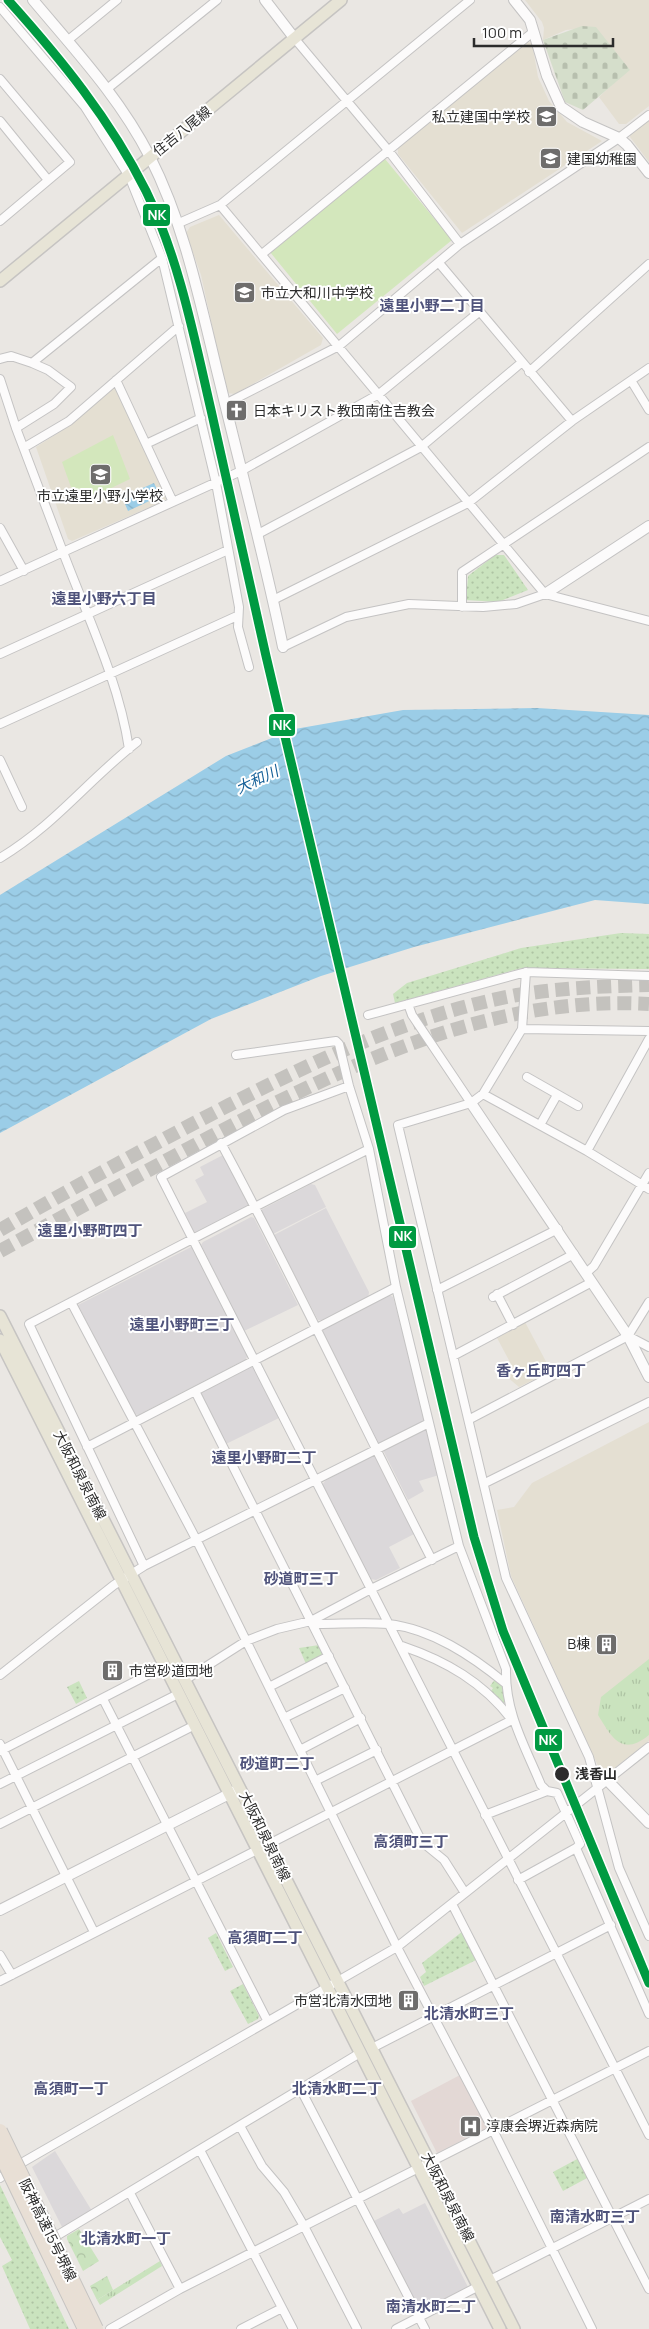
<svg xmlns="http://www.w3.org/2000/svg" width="649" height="2329" viewBox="0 0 649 2329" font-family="Manrope,'Noto Sans JP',sans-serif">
  <defs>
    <pattern id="grass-tufts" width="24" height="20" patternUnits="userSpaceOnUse" patternTransform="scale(1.25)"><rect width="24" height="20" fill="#cae3be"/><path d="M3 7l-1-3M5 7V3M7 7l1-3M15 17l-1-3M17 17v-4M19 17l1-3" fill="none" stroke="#aec3a3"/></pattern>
    <pattern id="forest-crowns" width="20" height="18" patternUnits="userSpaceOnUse" patternTransform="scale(1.25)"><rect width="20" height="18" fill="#cae3be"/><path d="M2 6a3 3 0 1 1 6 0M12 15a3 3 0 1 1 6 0" fill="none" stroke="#aec3a3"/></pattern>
    <pattern id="cemetery-stones" width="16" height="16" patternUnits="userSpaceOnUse" patternTransform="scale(1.25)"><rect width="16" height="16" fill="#d5decb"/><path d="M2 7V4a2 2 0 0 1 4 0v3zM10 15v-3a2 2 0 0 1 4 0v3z" fill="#b7bfae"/></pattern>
    <pattern id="park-dots" width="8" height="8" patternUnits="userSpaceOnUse" patternTransform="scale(1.25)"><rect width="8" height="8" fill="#cae3be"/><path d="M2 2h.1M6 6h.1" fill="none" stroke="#aec3a3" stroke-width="1.8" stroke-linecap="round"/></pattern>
    <pattern id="water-waves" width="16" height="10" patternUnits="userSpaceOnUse" patternTransform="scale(1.25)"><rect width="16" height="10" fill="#9bcde7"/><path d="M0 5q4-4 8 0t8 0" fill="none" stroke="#86b0c6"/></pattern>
  </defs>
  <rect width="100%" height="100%" fill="#eae7e3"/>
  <!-- industrial -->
  <path fill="#dbd8da" d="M 223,1155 L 248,1204 L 248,1208 L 200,1233 L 195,1233 L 185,1213 L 207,1202 L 195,1180 L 204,1175 L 200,1167 Z
    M 311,1184 L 315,1185 L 326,1207 L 273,1234 L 261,1210 Z
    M 326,1208 L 369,1292 L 368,1299 L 324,1321 L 318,1320 L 274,1235 Z
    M 251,1217 L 254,1218 L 298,1305 L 244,1331 L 201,1245 L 203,1242 Z
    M 193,1246 L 248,1354 L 246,1359 L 138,1415 L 134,1414 L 78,1305 Z
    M 389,1295 L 393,1297 L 426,1417 L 424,1421 L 381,1444 L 376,1442 L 322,1332 L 324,1328 Z
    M 250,1366 L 254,1368 L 279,1418 L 226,1444 L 200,1392 Z
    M 426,1429 L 439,1475 L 419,1481 L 424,1491 L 408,1500 L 383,1450 Z
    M 371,1456 L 376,1457 L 416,1533 L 389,1547 L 400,1568 L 376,1580 L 371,1579 L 322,1485 L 326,1480 Z
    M 55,2151 L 92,2211 L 63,2229 L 32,2167 Z
    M 425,2203 L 468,2287 L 422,2310 L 419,2310 L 374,2221 L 399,2208 L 403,2214 Z"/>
  <!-- education -->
  <path fill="#e4dfd2" d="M 525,0 L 649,0 L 649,106 L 626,124 L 619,124 L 599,97 L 629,69 L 595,27 L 566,30 L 543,40 L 544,28 L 542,22 Z
    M 527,42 L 532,43 L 538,77 L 549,101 L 567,122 L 602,141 L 462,233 L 398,154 L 398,148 Z
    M 649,117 L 649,162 L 630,137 L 631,131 Z
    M 219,215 L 323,338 L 321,345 L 235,394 L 227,393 L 201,275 L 186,233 L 190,227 Z
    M 113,388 L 118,389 L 166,496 L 166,500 L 72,541 L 68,539 L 36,447 L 69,426 Z
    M 525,1322 L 551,1371 L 519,1387 L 507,1377 L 513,1368 L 496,1336 Z
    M 649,1422 L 649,1741 L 610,1772 L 598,1766 L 511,1576 L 497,1510 L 514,1507 L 532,1483 Z"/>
  <!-- medical -->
  <path fill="#e3d8d5" d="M 460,2075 L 487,2128 L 437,2153 L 411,2101 Z"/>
  <!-- grass -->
  <path fill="url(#grass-tufts)" d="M 649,1659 L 649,1735 C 622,1757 612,1738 598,1715 L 601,1697 Z
    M 160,2261 L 162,2266 L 100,2305 L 97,2300 Z"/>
  <!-- forest -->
  <path fill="url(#forest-crowns)" d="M 79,2229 L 99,2261 L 83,2271 L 67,2239 L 67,2236 Z
    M 107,2276 L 113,2290 L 97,2300 L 90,2286 Z"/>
  <!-- cemetery -->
  <path fill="url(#cemetery-stones)" d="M 582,26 L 596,27 L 630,70 L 583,110 L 565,102 L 543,40 Z"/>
  <!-- park -->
  <path fill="url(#park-dots)" d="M 495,555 L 504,555 L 528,590 L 498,602 L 466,600 L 468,576 Z
    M 621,933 L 649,934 L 649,969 L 522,968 L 395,1003 L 393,994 L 407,983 L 521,948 Z
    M 319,1645 L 323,1652 L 322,1656 L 306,1664 L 299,1648 Z
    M 496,1678 L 503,1684 L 506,1701 L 504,1703 L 491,1691 L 493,1688 L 490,1686 Z
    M 79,1681 L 87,1698 L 76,1704 L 67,1687 Z
    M 463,1931 L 478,1959 L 424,1986 L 420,1977 L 426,1972 L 422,1963 Z
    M 216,1933 L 233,1967 L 225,1971 L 208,1938 Z
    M 243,1984 L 259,2016 L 258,2019 L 248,2024 L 230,1991 Z
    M 579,2158 L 589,2177 L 563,2191 L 553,2172 Z
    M 0,2185 L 69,2329 L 30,2329 L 2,2266 L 12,2260 L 0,2237 Z"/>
  <!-- pitch -->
  <path fill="#d3e7bc" d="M 385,159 L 452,240 L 337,334 L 270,252 Z
    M 113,435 L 130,479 L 80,503 L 75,489 L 72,490 L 62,462 Z"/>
  <!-- water -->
  <path fill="url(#water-waves)" d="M 154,483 L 160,496 L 128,511 L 122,497 Z
    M 537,708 L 649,715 L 649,904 L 595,900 L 414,947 L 321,976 L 211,1019 L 0,1133 L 0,895 L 226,756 L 295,729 L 403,710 Z"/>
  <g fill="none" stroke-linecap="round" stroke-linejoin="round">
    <!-- highway-tunnel -->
    <path stroke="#c4c2be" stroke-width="14" stroke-dasharray="14 7" stroke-linecap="butt" d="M 0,1230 C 75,1186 152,1145 229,1105 C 321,1058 414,1014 517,995 C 561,988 605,986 649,985
      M 0,1251 C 70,1213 139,1175 210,1137 C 346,1065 491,995 649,1004"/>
    <defs>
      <path id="street" d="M 0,7 L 85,107 L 129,176 L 162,258 L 32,363 L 11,356 L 0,359
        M 295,39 L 388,150 L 460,244
        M 67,41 L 117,0
        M 0,79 L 70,162 L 0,221
        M 107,89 L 217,0
        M 0,121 L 48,180
        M 220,205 L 545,594 L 649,621
        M 179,223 L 220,205 L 470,0
        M 262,254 L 533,32
        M 162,258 L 216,483 L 239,607 L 238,627 L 249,667
        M 439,263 L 572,421
        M 529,372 L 649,264
        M 0,379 L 16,428 L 63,552 L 0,581
        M 116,380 L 173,502
        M 632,382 L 649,410
        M 225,404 L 339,346 L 460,244 L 619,138 L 649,115
        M 16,428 L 54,404 L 71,387 L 48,370 L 32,363
        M 146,444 L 201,418
        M 25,447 L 69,421 L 179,326
        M 0,528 L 24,571
        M 258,534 L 421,447 L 521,363
        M 273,600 L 468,503 L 572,421 L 649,368
        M 462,607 L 462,572 L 649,447
        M 283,647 L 346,617 L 409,604 L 483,607 L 516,604 L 545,594
        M 0,654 L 228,550
        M 0,724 L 237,616
        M 129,749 C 119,681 87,616 63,552 L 241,471 L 379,394 L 479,312
        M 0,760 L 22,807
        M 0,858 C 55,825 88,780 137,742
        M 408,1004 L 412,1015 L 471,1103
        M 368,1015 L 526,972 L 649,976
        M 522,1029 L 526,972
        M 649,1031 L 522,1029 L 483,1094 L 471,1103 L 398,1125 L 506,1578 L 589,1757 L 619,1868 L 649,1936
        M 236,1055 L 336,1041 L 339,1044 L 349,1086 L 369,1149 L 396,1287 L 459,1546 L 506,1669 C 505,1713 525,1746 541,1785 L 547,1791 L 485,1815
        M 527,1077 L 578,1106
        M 349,1086 L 284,1110 L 161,1177 L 649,2135
        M 483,1094 L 587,1151 L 649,1189
        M 540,1125 L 557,1095
        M 221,1143 C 295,1280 361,1422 432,1560
        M 587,1151 L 649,1039
        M 586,1273 L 594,1266 L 649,1173
        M 437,1290 L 558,1229
        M 497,1294 L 513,1325
        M 493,1297 L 574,1254
        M 71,1302 L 197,1541 L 397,1947 L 493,2130 L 592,2329
        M 628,1336 L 649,1347
        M 453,1356 L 592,1282
        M 195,1391 L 422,1842 L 444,1860 L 465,1893
        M 470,1419 L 628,1336 L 649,1302
        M 87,1447 L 396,1287
        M 485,1483 L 649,1402
        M 144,1566 L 29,1324 C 142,1265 255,1206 369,1149
        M 311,1621 L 318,1624 C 341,1624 366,1622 388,1624 C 432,1629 472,1656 505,1683
        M 0,1675 L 114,1585 L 144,1566 L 429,1423
        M 185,1680 L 246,1641 L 277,1629 L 311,1621 L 371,1589 L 459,1546
        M 269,1687 L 329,1656
        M 103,1699 L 267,2020
        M 284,1718 L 345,1688
        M 0,1744 L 94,1932
        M 300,1750 L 361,1718
        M 0,1751 L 165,1666
        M 315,1781 L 377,1750
        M 0,1784 L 178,1694
        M 547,1791 L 557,1793 L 580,1844 L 576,1848 L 649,2014
        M 0,1824 L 195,1725
        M 269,1844 L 512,1720 C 483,1682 446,1661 402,1646
        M 518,1880 L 576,1848
        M 452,1904 L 649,2289
        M 0,1955 L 12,1975
        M 0,1981 L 257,1850
        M 372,2048 L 611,1925
        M 301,2090 L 425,2329
        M 240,2126 L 262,2166 L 284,2192 L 304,2226 L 357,2329
        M 200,2150 L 293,2329
        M 0,2178 L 18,2165 L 397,1947 L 649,1747
        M 130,2193 L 180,2289
        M 53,2238 L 360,2053
        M 490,2280 L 649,2199
        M 110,2329 L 180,2289 L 649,2051
        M 241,2329 L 282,2308
        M 396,2329 L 479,2286"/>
      <path id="secondary" d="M 33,0 C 75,50 120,98 150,157 C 186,228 201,307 220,383 C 241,471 265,559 283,647
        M 265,0 L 295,39
        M 514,0 L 530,20 L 547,76 L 561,107 L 583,122 L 619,138 L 627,145 L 649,173
        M 545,594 L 649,526
        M 471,1103 L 628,1336 L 649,1377
        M 608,1781 L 649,1823
        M 0,1910 L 235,1791"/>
      <path id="primary" d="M 0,281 L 341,0
        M 0,1316 L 514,2329
        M 0,1340 L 500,2329"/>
    </defs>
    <!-- street casing -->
    <use href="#street" stroke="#c4c3c3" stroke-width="10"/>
    <!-- secondary casing -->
    <use href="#secondary" stroke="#c4c3c3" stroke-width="12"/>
    <!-- primary casing -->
    <use href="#primary" stroke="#c6c4c2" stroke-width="14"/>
    <!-- street -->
    <use href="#street" stroke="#fcfbfb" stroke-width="8"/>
    <!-- secondary -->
    <use href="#secondary" stroke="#fcfbfb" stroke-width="10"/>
    <!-- primary -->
    <use href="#primary" stroke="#e7e4d6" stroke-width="11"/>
    <defs>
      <path id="highway-bridge" d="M 0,2131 L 96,2329
        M 0,2153 L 85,2329"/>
    </defs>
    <!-- highway-bridge casing -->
    <use href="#highway-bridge" stroke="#c6c4c2" stroke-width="16" stroke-linecap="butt"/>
    <!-- highway-bridge -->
    <use href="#highway-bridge" stroke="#e8dfd5" stroke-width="14"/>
    <defs>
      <path id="rail-1" d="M 8,0 C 61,59 110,119 146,191 C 179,259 194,336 211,410 C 229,492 247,574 266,656 C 333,950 405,1243 474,1537 L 503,1631 L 649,1983"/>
    </defs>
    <!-- rail-1 casing -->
    <use href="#rail-1" stroke="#fff" stroke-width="12"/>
    <!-- rail-1 -->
    <use href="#rail-1" stroke="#009a41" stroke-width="9"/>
  </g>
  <!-- icons -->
  <defs>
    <symbol id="school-square" viewBox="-11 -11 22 22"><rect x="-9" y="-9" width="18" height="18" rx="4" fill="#6e6d6c" stroke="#fff"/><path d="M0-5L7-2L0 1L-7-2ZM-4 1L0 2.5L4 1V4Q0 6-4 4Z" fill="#fff"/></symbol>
    <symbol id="church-square" viewBox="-11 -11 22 22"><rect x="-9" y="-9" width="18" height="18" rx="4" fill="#6e6d6c" stroke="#fff"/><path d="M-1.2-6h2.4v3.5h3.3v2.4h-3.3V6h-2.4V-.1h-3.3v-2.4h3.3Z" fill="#fff"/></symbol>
    <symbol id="building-square" viewBox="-11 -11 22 22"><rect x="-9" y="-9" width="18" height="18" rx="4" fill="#6e6d6c" stroke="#fff"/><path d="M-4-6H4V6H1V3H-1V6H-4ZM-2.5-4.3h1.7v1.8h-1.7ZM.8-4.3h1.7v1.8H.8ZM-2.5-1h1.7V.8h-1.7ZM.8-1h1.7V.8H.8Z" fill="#fff"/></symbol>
    <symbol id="hospital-square" viewBox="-11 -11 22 22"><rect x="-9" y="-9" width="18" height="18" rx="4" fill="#6e6d6c" stroke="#fff"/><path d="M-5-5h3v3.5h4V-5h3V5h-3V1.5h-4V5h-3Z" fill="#fff"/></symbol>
  </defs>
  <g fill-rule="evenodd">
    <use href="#school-square" x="534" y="104" width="25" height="25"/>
    <use href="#school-square" x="538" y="146" width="25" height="25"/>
    <use href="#school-square" x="232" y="280" width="25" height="25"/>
    <use href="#church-square" x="224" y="398" width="25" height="25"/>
    <use href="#school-square" x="88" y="462" width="25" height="25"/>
    <use href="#building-square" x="594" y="1632" width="25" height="25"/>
    <use href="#building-square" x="100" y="1658" width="25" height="25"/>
    <use href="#building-square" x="396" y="1988" width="25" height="25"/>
    <use href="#hospital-square" x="458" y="2114" width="25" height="25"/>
  </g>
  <!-- markers -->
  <circle fill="#2c2c2c" stroke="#fff" stroke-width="2" cx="562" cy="1774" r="8"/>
  <g text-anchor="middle" stroke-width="4" stroke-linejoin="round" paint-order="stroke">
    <!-- poi labels -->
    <g font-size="14" fill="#2c2c2c" stroke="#fff" text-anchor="start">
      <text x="530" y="122" text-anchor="end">私立建国中学校</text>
      <text x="567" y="164">建国幼稚園</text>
      <text x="261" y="298">市立大和川中学校</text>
      <text x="253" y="416">日本キリスト教団南住吉教会</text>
      <text x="100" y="501" text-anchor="middle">市立遠里小野小学校</text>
      <text x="590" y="1649" text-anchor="end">B棟</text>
      <text x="129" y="1676">市営砂道団地</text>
      <text x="392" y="2006" text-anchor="end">市営北清水団地</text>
      <text x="486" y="2131">淳康会堺近森病院</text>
    </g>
    <!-- street labels -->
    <g font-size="14" fill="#2c2c2c" stroke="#fff">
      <text transform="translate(182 131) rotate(-39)" y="5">住吉八尾線</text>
      <text transform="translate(80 1475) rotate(63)" y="5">大阪和泉泉南線</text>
      <text transform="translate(265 1836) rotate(64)" y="5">大阪和泉泉南線</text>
      <text transform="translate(448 2197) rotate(63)" y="5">大阪和泉泉南線</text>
      <text transform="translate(48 2230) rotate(64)" y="5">阪神高速15号堺線</text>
    </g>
    <!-- stop labels -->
    <g font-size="14" font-weight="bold" fill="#2c2c2c" stroke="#fff" text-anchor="start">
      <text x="575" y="1779">浅香山</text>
    </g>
    <!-- neighbourhood labels -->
    <g font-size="15" font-weight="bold" fill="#4f537b" stroke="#fff">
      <text x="432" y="311">遠里小野二丁目</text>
      <text x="104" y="604">遠里小野六丁目</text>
      <text x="90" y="1236">遠里小野町四丁</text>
      <text x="182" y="1330">遠里小野町三丁</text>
      <text x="541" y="1376">香ヶ丘町四丁</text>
      <text x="264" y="1463">遠里小野町二丁</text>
      <text x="301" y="1584">砂道町三丁</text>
      <text x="277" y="1769">砂道町二丁</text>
      <text x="411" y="1847">高須町三丁</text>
      <text x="265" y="1943">高須町二丁</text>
      <text x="469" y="2019">北清水町三丁</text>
      <text x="71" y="2094">高須町一丁</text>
      <text x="337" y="2094">北清水町二丁</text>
      <text x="595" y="2222">南清水町三丁</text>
      <text x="126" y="2244">北清水町一丁</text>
      <text x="431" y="2312">南清水町二丁</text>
    </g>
    <!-- water labels -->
    <g font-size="15" font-style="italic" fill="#156098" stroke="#fff">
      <text transform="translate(257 780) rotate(-25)" y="5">大和川</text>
    </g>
  </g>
  <g stroke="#fff" stroke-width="2">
    <rect x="142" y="203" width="29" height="24" rx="5" fill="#009a41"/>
    <rect x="268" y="713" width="28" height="24" rx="5" fill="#009a41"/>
    <rect x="388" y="1225" width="29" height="24" rx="5" fill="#009a41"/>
    <rect x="534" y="1728" width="29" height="24" rx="5" fill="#009a41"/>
  </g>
  <g font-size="14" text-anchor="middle" font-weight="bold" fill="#fff">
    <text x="157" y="220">NK</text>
    <text x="282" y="730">NK</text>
    <text x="403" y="1241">NK</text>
    <text x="548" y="1745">NK</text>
  </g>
  <!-- scale -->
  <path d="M474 38v8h139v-8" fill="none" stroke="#2c2c2c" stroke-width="2.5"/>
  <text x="482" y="38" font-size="15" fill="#2c2c2c" stroke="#ffffff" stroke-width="4" paint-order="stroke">100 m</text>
</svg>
